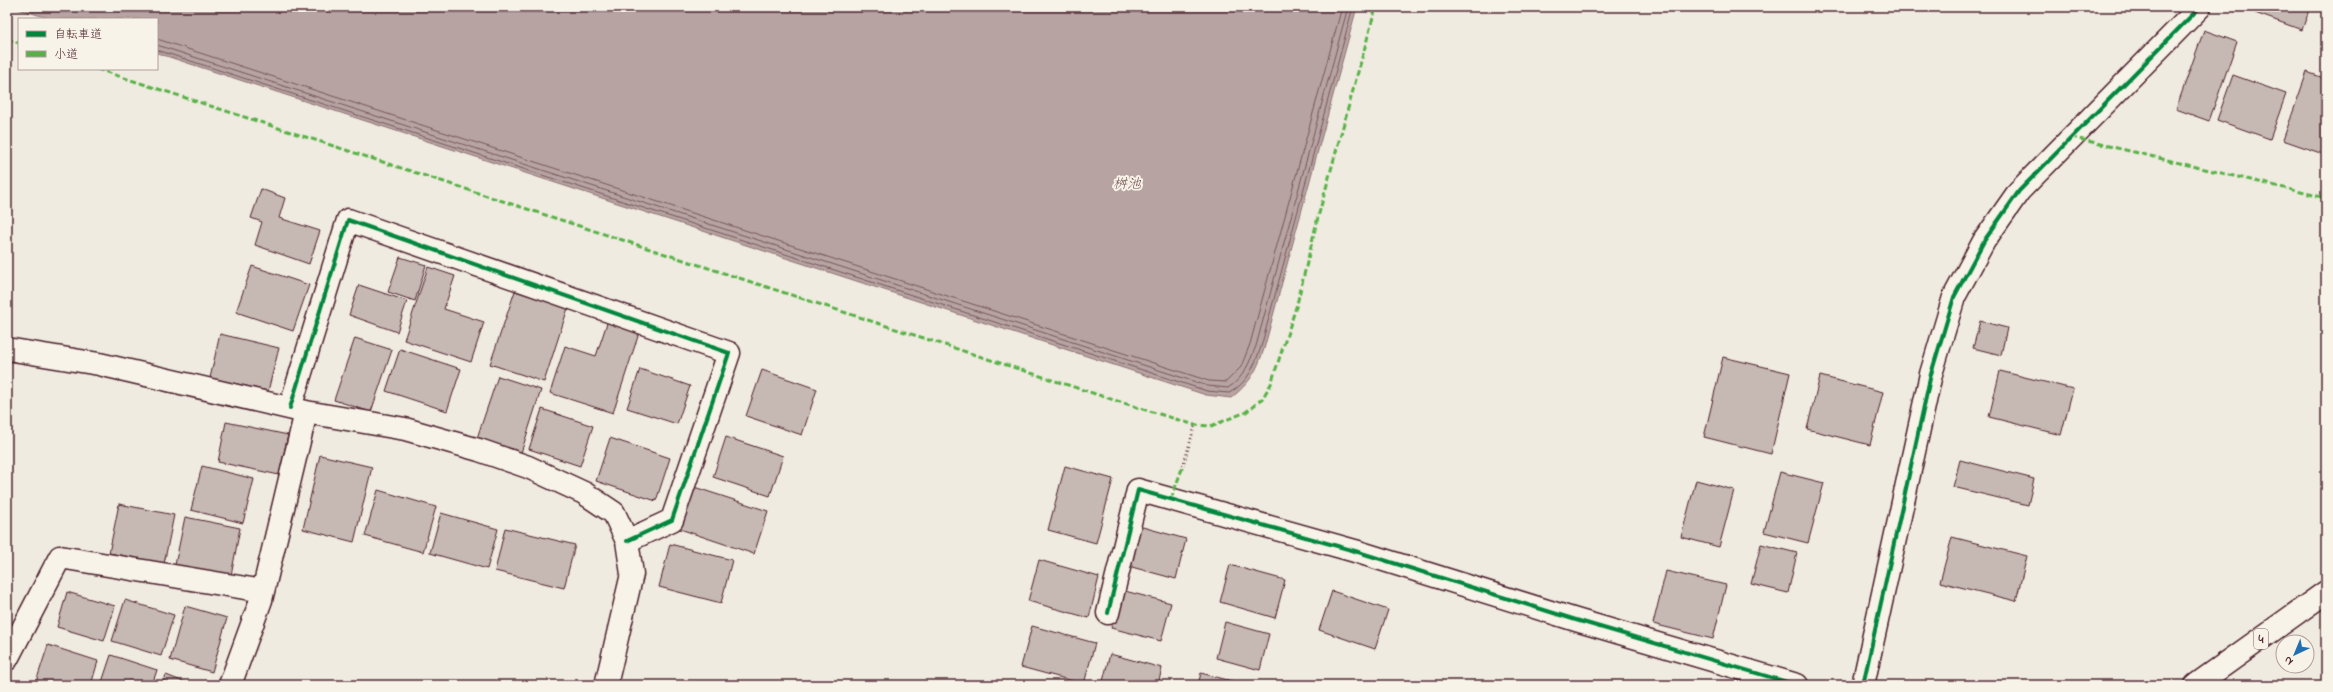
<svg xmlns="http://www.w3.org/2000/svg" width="2333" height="692" viewBox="0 0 2333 692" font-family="'Indie Flower','Klee One',sans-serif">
  <rect width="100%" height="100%" fill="#f0ebe0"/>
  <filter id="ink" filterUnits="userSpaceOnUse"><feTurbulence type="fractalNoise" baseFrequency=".025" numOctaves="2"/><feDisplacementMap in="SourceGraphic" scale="8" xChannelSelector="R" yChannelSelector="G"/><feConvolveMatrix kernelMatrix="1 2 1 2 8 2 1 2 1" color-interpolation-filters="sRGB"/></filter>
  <g filter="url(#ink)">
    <!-- water -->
    <path fill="#b7a4a2" stroke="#8b6f72" d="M 12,7 L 1357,7 L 1264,349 C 1256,372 1251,382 1231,398 L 1206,395 L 157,53 L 157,19 L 51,19 Z"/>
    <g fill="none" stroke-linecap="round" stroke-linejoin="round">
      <!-- shore -->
      <path stroke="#76545b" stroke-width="1" d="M 157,39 L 1209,381 L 1226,382 L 1241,367 L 1250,344 L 1342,7
        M 157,45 L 1208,386 L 1228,388 C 1244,378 1249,363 1256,346 L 1348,7
        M 157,50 L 1207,391 L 1229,393 C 1248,383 1254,366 1261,347 L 1353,7"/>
    </g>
    <!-- building -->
    <path fill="#c6b8b3" stroke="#4a1f2b" d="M 2245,7 L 2310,7 L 2302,30 L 2244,9 Z
      M 2204,30 L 2237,42 L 2209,121 L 2176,109 Z
      M 2307,72 L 2326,79 L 2326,155 L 2283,140 Z
      M 2233,75 L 2286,94 L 2270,139 L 2217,120 Z
      M 261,189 L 285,198 L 279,218 L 320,231 L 309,264 L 255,245 L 262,222 L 251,218 Z
      M 400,257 L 426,265 L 415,301 L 388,292 Z
      M 252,266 L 309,285 L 293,331 L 236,312 Z
      M 428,267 L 455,276 L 444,309 L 484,322 L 471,362 L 404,340 Z
      M 359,285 L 407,301 L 397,332 L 349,315 Z
      M 515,291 L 568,308 L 544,382 L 490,364 Z
      M 608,320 L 640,330 L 613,413 L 550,393 L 565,346 L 596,356 Z
      M 1980,321 L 2007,328 L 2001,355 L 1973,348 Z
      M 220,334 L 279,348 L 268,391 L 210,378 Z
      M 355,338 L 392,350 L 371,412 L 334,400 Z
      M 400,349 L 461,369 L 447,411 L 386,391 Z
      M 1723,357 L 1790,373 L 1771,454 L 1704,437 Z
      M 640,369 L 690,386 L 677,424 L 627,408 Z
      M 762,370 L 817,389 L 802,435 L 746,416 Z
      M 2000,371 L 2073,389 L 2061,435 L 1989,417 Z
      M 498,376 L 541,390 L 520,456 L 476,441 Z
      M 1820,376 L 1883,392 L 1870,445 L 1807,429 Z
      M 542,409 L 593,426 L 580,466 L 529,449 Z
      M 226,422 L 288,435 L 279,475 L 218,462 Z
      M 726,437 L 783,456 L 770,496 L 713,477 Z
      M 610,438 L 670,458 L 656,501 L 596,481 Z
      M 320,455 L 372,467 L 354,542 L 303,529 Z
      M 1960,460 L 2034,479 L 2028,505 L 1953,487 Z
      M 202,466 L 254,479 L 243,523 L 191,510 Z
      M 1065,466 L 1113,479 L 1096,543 L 1048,530 Z
      M 1780,472 L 1824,483 L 1808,543 L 1764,532 Z
      M 1696,480 L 1734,490 L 1719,547 L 1681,537 Z
      M 691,486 L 768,511 L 754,554 L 677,528 Z
      M 378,490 L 436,507 L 423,552 L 365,536 Z
      M 119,504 L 174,515 L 164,564 L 109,553 Z
      M 441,513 L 498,529 L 487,569 L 430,553 Z
      M 185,517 L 240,528 L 231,576 L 175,565 Z
      M 1139,526 L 1186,539 L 1176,579 L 1128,566 Z
      M 505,528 L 575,545 L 564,588 L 495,571 Z
      M 1952,537 L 2027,556 L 2016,601 L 1940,582 Z
      M 670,544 L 732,560 L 721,603 L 659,587 Z
      M 1761,544 L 1797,553 L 1788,593 L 1751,584 Z
      M 1039,560 L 1099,577 L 1089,618 L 1028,601 Z
      M 1230,565 L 1285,580 L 1275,618 L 1220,602 Z
      M 1666,571 L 1726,585 L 1713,639 L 1653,624 Z
      M 1121,590 L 1171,603 L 1161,641 L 1111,628 Z
      M 1332,591 L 1388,610 L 1375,649 L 1319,630 Z
      M 67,592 L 115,606 L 104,641 L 57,627 Z
      M 125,600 L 174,615 L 161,656 L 112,641 Z
      M 185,606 L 227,618 L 212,672 L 170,660 Z
      M 1225,622 L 1269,634 L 1260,670 L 1216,658 Z
      M 1032,626 L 1095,643 L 1084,684 L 1021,667 Z
      M 48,645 L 98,661 L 91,685 L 35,685 Z
      M 1110,654 L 1162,668 L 1158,685 L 1102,685 Z
      M 111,655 L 157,670 L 152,685 L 101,685 Z
      M 1201,673 L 1247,685 L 1198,685 Z
      M 166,675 L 192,685 L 162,685 Z"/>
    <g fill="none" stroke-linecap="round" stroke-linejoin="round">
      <defs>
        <path id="street" d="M 7,349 L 99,364 L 306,412 L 405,429 L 479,450 L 528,467 L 584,493 L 614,513 L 627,541 L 632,574 L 606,685
          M 290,408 L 348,220 L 729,353 L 672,520 L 627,541
          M 1108,613 L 1138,490 L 1355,551 L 1576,620 L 1797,685
          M 7,659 L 60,557 L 263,591
          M 230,685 L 261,600 L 306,412
          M 1863,685 L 1931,374 L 1954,297 L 1984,241 L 2019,191 L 2200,7"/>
        <path id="primary" d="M 2196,685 L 2326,592"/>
      </defs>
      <!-- street casing -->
      <use href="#street" stroke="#4a1f2b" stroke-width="25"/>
      <!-- primary casing -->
      <use href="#primary" stroke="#4a1f2b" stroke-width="25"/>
      <!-- path -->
      <path stroke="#4a1f2b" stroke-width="2.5" stroke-dasharray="1 3" stroke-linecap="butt" d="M 1183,466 L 1195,425"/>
      <!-- street -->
      <use href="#street" stroke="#f7f3e8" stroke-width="22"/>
      <!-- primary -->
      <use href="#primary" stroke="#f7f3e8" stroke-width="22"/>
      <!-- quiet -->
      <path stroke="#57b146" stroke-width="3" stroke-dasharray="6 3" stroke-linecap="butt" d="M 7,39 L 19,43
        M 97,69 L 1117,401 L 1195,425 L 1211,426 L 1246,412 L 1262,399 L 1271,384 L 1297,304 L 1318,217 L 1376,7
        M 2071,137 L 2326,198
        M 1171,499 L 1183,466"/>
      <defs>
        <path id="cycleway" d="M 290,408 L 348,220 L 729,353 L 672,520 L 627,541
          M 1108,613 L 1138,490 L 1355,551 L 1576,620 L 1797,685
          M 1863,685 L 1931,374 L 1954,297 L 1984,241 L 2019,191 L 2200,7"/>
      </defs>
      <!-- cycleway casing -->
      <use href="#cycleway" stroke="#f7f3e8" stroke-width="6"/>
      <!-- cycleway -->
      <use href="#cycleway" stroke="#00873e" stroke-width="4"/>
    </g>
  </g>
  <g text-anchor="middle" stroke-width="4" stroke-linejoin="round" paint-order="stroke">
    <!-- shield labels -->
    <rect fill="#f7f3e8" stroke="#7e5f64" stroke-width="1" x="2254" y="629" width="14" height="20" rx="3"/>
    <g font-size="12" font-weight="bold" fill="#4a1f2b">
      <text x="2261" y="643">4</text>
    </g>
    <!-- water labels -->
    <g font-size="14" font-style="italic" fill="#704e55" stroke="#f7f3e8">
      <text x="1127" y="188">桝池</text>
    </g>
  </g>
  <!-- margin -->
  <rect width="2333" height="692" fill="none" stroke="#f7f3e8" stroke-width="24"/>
  <rect x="12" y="12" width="2309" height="668" fill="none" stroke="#4a1f2b" stroke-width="1.5" filter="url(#ink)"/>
  <!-- legend -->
  <rect x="18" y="18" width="140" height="52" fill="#f7f3e8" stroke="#b29e9c"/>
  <rect x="26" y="31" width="20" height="6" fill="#00873e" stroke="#b29e9c"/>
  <text x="54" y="38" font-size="12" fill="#4a1f2b">自転車道</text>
  <rect x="26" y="51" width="20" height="6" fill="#57b146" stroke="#b29e9c"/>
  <text x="54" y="58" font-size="12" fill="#4a1f2b">小道</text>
  <!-- north arrow -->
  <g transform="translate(2295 654) rotate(224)"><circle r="19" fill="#f7f3e8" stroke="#b29e9c"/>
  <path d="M0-3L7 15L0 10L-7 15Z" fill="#1f6fb2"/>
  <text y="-6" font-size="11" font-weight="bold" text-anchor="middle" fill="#4a1f2b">N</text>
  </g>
</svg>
